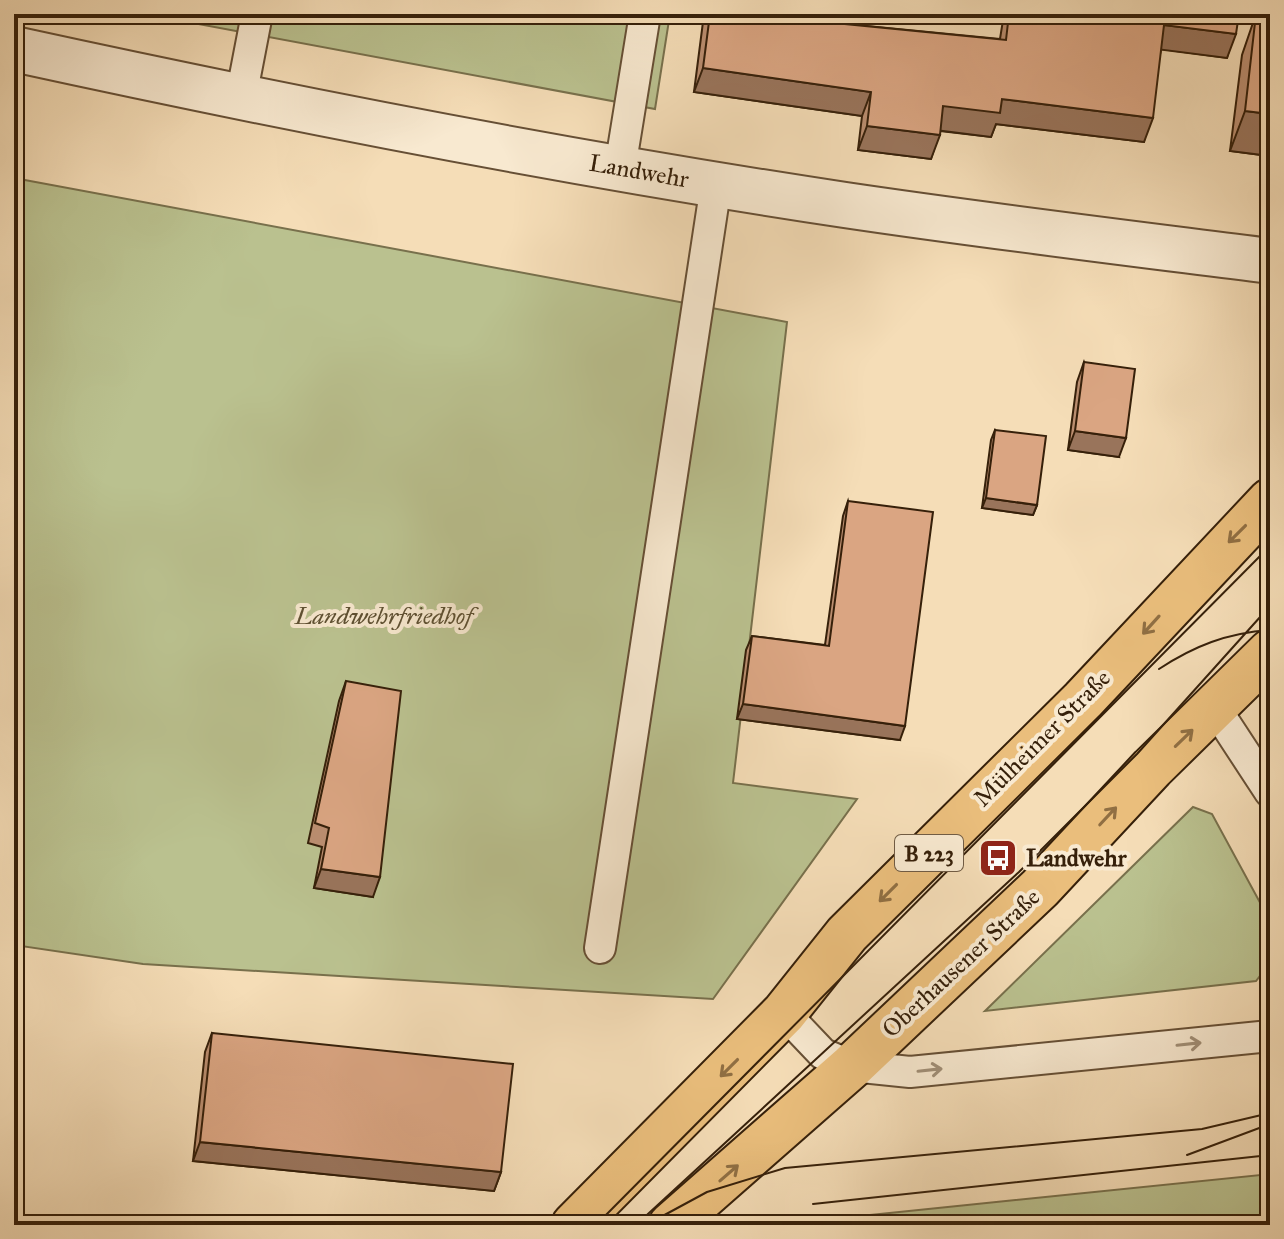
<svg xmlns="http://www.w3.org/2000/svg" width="1284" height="1239" viewBox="0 0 1284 1239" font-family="'IM FELL Great Primer',serif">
  <rect width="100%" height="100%" fill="#f5ddb7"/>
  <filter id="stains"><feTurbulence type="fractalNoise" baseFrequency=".0025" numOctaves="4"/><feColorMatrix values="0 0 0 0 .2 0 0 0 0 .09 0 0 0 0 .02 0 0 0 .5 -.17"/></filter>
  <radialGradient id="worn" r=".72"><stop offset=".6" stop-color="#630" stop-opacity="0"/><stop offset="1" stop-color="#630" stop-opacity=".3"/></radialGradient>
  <!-- green -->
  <path fill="#bac18f" stroke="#78704c" stroke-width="2" d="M 145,14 L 670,14 L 655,109 Z
    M 14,178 L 787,322 L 733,783 L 857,799 L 713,999 L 143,964 L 14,945 Z
    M 1193,807 L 1212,814 L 1270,921 L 1270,963 L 1256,981 L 985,1011 Z
    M 1270,1174 L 1270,1225 L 773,1225 Z"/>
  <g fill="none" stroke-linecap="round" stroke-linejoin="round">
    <defs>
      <path id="service" d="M 241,97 L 257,14
        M 620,168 L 645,14
        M 1215,708 L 1270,792
        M 600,948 L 716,185
        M 784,1013 L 823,1054 L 852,1066 L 910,1072 L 1270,1036"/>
      <path id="tertiary" d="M 14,49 C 289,109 566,163 845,205 C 986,226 1128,243 1270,261"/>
      <path id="primary" d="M 574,1225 L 784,1013 L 847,934 L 1083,700 L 1270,501
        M 671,1225 L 852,1066 L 1040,888 L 1152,768 L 1270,652"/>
    </defs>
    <!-- service casing -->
    <use href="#service" stroke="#664f35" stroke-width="34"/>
    <!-- tertiary casing -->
    <use href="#tertiary" stroke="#664f35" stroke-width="48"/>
    <!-- primary casing -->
    <use href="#primary" stroke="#36200a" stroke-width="48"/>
    <!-- service -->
    <use href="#service" stroke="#f8e9d0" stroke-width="30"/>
    <!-- tertiary -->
    <use href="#tertiary" stroke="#f8e9d0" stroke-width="44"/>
    <!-- primary -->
    <use href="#primary" stroke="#eabe7c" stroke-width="44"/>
    <!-- tram -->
    <path stroke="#36200a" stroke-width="2" d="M 1159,669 C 1194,646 1227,633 1270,630
      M 1187,1155 L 1270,1124
      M 813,1204 L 1270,1155
      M 596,1225 L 1270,546
      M 636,1225 L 1019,872 L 1137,754 L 1270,606
      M 646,1225 L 707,1192 L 785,1168 L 1202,1129 L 1270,1113"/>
  </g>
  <!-- wall -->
  <path fill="#bb8e70" stroke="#36200a" stroke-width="2" d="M 704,14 L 806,14 L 805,20 L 1000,39 L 1004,14 L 1239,14 L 1227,58 L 1161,49 L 1144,142 L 996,124 L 991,137 L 940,131 L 931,159 L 858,150 L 862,116 L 694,92 Z
    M 1256,14 L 1270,16 L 1270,156 L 1230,151 L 1242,55 Z
    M 1084,362 L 1119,457 L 1068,450 L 1077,382 Z
    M 995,430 L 1037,505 L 1033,515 L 982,508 L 991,440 Z
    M 848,501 L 900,740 L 737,719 L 746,650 L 752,636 L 825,645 L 843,516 Z
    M 346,681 L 373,897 L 314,888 L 322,847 L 308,843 L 339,701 Z
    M 212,1033 L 501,1172 L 494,1191 L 193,1161 L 205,1052 Z"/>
  <!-- shaded-wall -->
  <path fill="#99745b" stroke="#36200a" stroke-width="2" d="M 1164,25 L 1236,34 L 1227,58 L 1156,49 Z
    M 703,68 L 871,92 L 862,116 L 694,92 Z
    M 1002,99 L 1153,118 L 1144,142 L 996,124 L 991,137 L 935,130 L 943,106 Z
    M 1245,111 L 1270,114 L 1270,156 L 1230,151 Z
    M 867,126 L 940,135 L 931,159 L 858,150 Z
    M 1075,431 L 1126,438 L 1119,457 L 1068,450 Z
    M 986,498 L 1037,505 L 1033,515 L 982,508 Z
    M 743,704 L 905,726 L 900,740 L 737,719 Z
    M 321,869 L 380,877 L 373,897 L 314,888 Z
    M 200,1142 L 501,1172 L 494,1191 L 193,1161 Z"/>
  <!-- building -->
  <path fill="#daa582" stroke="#36200a" stroke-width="2" d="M 710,14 L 806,14 L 805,20 L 1006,40 L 1009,14 L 1239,14 L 1236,34 L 1164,25 L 1153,118 L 1002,99 L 1000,113 L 943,106 L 940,135 L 867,126 L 871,92 L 703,68 Z
    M 1256,14 L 1270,16 L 1270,114 L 1245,111 Z
    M 1084,362 L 1135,369 L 1126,438 L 1075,431 Z
    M 995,430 L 1046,436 L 1037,505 L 986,498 Z
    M 848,501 L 933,512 L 905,726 L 743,704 L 752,636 L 829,646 Z
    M 346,681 L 401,691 L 380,877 L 321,869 L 329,828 L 315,823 Z
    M 212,1033 L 513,1064 L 501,1172 L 200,1142 Z"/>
  <!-- one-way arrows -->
  <defs><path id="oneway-shaft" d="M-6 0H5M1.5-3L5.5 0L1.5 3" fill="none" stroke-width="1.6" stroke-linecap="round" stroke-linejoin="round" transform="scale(2)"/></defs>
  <g stroke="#906f43">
    <use href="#oneway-shaft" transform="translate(1237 534) rotate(135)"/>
    <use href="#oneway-shaft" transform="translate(1151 625) rotate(132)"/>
    <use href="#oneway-shaft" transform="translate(1184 738) rotate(-44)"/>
    <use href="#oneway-shaft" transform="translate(1108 816) rotate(-47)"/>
    <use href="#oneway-shaft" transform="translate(888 893) rotate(135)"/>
    <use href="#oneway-shaft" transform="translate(729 1068) rotate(135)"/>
    <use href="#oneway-shaft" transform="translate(729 1173) rotate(-41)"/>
  </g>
  <g stroke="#a18f77">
    <use href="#oneway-shaft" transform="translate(1189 1044) rotate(-6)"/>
    <use href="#oneway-shaft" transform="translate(930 1070) rotate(-6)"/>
  </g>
  <!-- icons -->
  <defs>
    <symbol id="bus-square" viewBox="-11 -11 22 22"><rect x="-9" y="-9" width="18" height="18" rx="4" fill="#8f2418" stroke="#f8e9d0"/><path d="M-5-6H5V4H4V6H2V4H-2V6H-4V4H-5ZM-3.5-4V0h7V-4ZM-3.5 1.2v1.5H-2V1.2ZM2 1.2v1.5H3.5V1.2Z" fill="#fff"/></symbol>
  </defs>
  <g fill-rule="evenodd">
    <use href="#bus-square" x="976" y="836" width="44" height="44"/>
  </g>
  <g text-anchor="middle" stroke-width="8" stroke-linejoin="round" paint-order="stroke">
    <!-- shield labels -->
    <rect fill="#f8e9d0" stroke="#705c45" stroke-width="2" x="895" y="835" width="68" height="36" rx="6"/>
    <g font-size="22" font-weight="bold" fill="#36200a">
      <text x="929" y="861">B 223</text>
    </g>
    <!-- street labels -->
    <g font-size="24" fill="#36200a" stroke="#f8e9d0">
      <text transform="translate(639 171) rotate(10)" y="8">Landwehr</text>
      <text transform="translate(1042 738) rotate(-45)" y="8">Mülheimer Straße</text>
      <text transform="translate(961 963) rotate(-43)" y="8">Oberhausener Straße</text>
    </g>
    <!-- park labels -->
    <g font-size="24" font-style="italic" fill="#5e5032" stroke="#f8e9d0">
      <text x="384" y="624">Landwehrfriedhof</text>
    </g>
    <!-- poi labels -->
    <g font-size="24" font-weight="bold" fill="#36200a" stroke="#f8e9d0" text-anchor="start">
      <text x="1026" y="866">Landwehr</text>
    </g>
  </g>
  <!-- margin -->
  <rect width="1284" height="1239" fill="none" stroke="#f5ddb7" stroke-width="48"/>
  <rect x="16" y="16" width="1252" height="1207" fill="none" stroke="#36200a" stroke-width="4"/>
  <rect x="24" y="24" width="1236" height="1191" fill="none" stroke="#36200a" stroke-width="2"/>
  <rect width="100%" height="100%" filter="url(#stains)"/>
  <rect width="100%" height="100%" fill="url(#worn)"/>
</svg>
